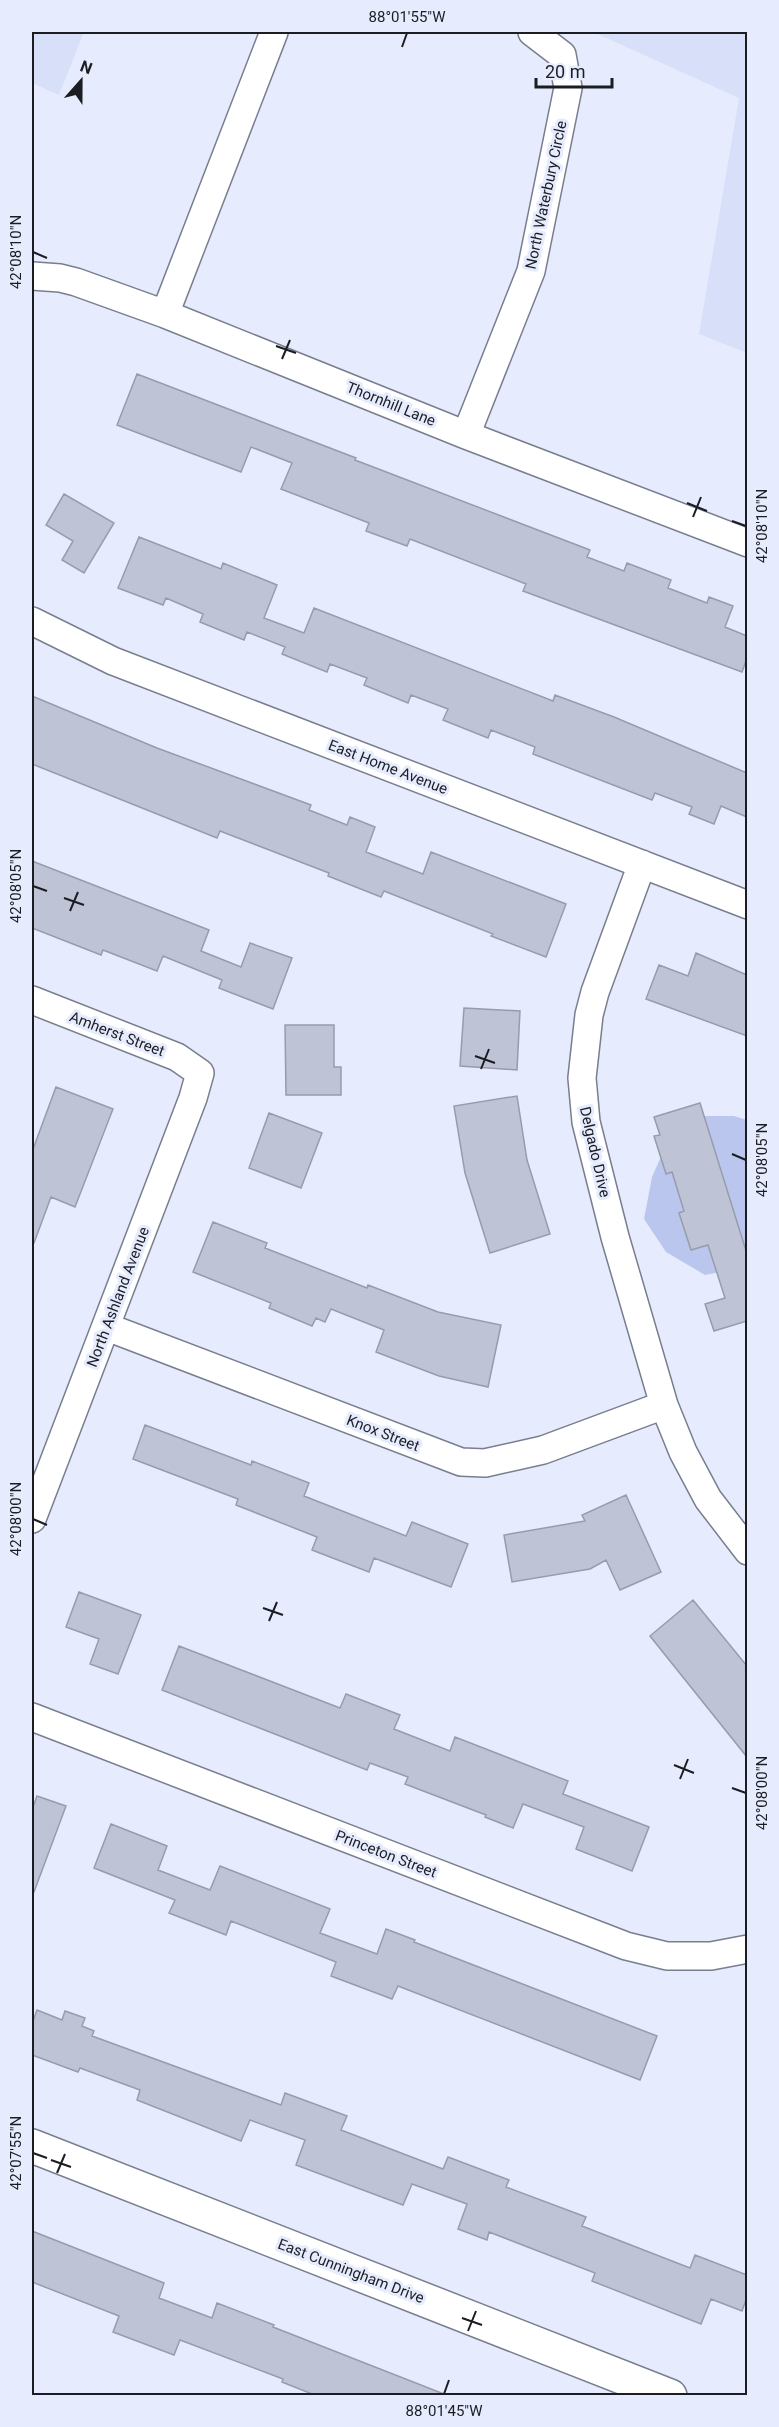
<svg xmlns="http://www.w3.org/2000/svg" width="779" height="2427" viewBox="0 0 779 2427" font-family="Roboto,sans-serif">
  <rect width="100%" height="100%" fill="#e6ecfe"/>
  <!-- built -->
  <path fill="#d8e0f9" d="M 32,32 L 84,32 L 59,95 L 32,83 Z
    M 593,32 L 747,32 L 747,353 L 699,334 L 739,98 Z"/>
  <!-- green -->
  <path fill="#bac6ed" d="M 703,1116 L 734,1116 L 747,1120 L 747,1254 L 740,1268 L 705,1275 L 666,1252 L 644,1219 L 652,1177 L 671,1134 Z"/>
  <!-- building -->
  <path fill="#bec4d5" stroke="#979cad" stroke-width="1.5" d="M 137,374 L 356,458 L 355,460 L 590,550 L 587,557 L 624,571 L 627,563 L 671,580 L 668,588 L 707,603 L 709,597 L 733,606 L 725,627 L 747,636 L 747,658 L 742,672 L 523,591 L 526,584 L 410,539 L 407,546 L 366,531 L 369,523 L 281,489 L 292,463 L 251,447 L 241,472 L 117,425 Z
    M 64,494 L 114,523 L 84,573 L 62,560 L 73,541 L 46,525 Z
    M 139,537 L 221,569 L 223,563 L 277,585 L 264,618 L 304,633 L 314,608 L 553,701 L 555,695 L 614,717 L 747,773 L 747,817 L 721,806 L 714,824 L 689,814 L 692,807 L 655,793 L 652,800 L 533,754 L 535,747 L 491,730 L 488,738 L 443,720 L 448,709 L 411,695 L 408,703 L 364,685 L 367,678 L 330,664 L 327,672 L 282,654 L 285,647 L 247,632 L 244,640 L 200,622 L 203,614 L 166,598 L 163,605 L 118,588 Z
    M 32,696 L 157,748 L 311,805 L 309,810 L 347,825 L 350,817 L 375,827 L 366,852 L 423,874 L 431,852 L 566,904 L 546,957 L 491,936 L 493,934 L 384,891 L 381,897 L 328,876 L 329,873 L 220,831 L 217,838 L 32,764 Z
    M 32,861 L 209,930 L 201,951 L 241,967 L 250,943 L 292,958 L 273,1009 L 219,988 L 222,980 L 163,956 L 157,971 L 103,950 L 101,955 L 32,928 Z
    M 696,953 L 747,975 L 747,1036 L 646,999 L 659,965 L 688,976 Z
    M 464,1008 L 520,1011 L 517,1070 L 460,1066 Z
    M 285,1025 L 334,1025 L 334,1067 L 341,1067 L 341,1095 L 286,1095 Z
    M 56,1087 L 113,1109 L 75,1207 L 51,1197 L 34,1243 L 32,1243 L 32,1152 Z
    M 517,1096 L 527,1160 L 550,1234 L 490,1253 L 465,1173 L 454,1106 Z
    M 700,1103 L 747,1254 L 747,1321 L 714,1331 L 705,1304 L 725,1298 L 708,1245 L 691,1250 L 679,1213 L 684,1211 L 672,1172 L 666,1174 L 654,1136 L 660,1135 L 654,1117 Z
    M 269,1113 L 322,1133 L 301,1188 L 249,1168 Z
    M 213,1222 L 267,1243 L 265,1248 L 367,1288 L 368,1285 L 438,1312 L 501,1325 L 488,1387 L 439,1376 L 376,1352 L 384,1330 L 331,1309 L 325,1322 L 316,1318 L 312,1326 L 269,1308 L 271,1303 L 193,1272 Z
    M 145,1425 L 251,1465 L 252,1461 L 309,1483 L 304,1496 L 406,1536 L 412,1522 L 468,1544 L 451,1587 L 374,1558 L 369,1572 L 312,1550 L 317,1537 L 236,1505 L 238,1499 L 133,1459 Z
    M 626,1495 L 661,1572 L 620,1590 L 606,1560 L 590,1569 L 512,1582 L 504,1535 L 585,1521 L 582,1515 Z
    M 79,1592 L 141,1615 L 118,1674 L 90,1664 L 99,1639 L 66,1627 Z
    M 693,1600 L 747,1666 L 747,1757 L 650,1636 Z
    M 179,1646 L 340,1708 L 346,1694 L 400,1715 L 394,1729 L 450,1751 L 455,1737 L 568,1781 L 563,1794 L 649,1827 L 632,1871 L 576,1849 L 584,1827 L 523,1804 L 513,1828 L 485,1817 L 486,1815 L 405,1784 L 408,1777 L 370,1763 L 367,1770 L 162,1690 Z
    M 37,1796 L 66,1806 L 34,1892 L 32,1891 L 32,1810 Z
    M 111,1824 L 167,1846 L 158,1870 L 210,1890 L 220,1866 L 330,1909 L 320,1933 L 377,1954 L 386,1929 L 415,1940 L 414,1942 L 657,2036 L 640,2080 L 398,1986 L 392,1999 L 331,1976 L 336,1962 L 231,1921 L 226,1935 L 169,1913 L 175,1900 L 94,1868 Z
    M 37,2010 L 62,2020 L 65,2011 L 85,2018 L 82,2026 L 94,2031 L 92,2036 L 281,2105 L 285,2093 L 347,2116 L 341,2130 L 443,2169 L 448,2157 L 509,2180 L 506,2187 L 586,2217 L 582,2226 L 690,2268 L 695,2255 L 747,2275 L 747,2297 L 742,2311 L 711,2299 L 701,2324 L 592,2281 L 595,2273 L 489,2232 L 487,2240 L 458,2229 L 467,2204 L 412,2184 L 403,2205 L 296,2165 L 305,2140 L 250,2120 L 241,2141 L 137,2100 L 140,2090 L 80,2068 L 78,2072 L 32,2055 L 32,2024 Z
    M 32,2231 L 164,2283 L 159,2298 L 212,2318 L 217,2303 L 274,2325 L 273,2327 L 444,2394 L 444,2396 L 317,2396 L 282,2382 L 283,2379 L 180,2340 L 174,2355 L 113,2332 L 119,2316 L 32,2282 Z"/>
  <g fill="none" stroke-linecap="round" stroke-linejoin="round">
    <defs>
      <path id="minor" d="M 32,276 L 60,278 L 76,282 L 165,314 L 466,435 L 748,543
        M 165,314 L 274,32
        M 466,435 L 531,271 L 568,88 L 562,55 L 532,32
        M 32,621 L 113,661 L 748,905
        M 642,864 L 595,992 L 589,1015 L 582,1078 L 586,1122 L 615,1237 L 664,1405 L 683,1452 L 708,1499 L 748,1551
        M 32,1000 L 177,1057 L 200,1073 L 193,1098 L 32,1519
        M 107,1327 L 461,1462 L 485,1463 L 543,1450 L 664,1405
        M 32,1717 L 626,1946 L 667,1956 L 711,1956 L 748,1949"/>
      <path id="tertiary" d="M 32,2146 L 670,2396"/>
    </defs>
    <!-- minor casing -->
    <use href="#minor" stroke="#787e8e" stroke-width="30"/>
    <!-- tertiary casing -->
    <use href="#tertiary" stroke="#787e8e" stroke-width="36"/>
    <!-- minor -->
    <use href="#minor" stroke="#fff" stroke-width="27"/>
    <!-- tertiary -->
    <use href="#tertiary" stroke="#fff" stroke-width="33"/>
  </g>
  <!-- ticks -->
  <path fill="none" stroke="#1b1d23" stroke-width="2" d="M 402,47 L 407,33M 33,252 L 47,258M 276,346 L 296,353M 282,359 L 290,340M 687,503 L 707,511M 693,517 L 701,497M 732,521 L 746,526M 33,886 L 47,891M 64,898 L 84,905M 70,911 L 78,892M 475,1056 L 495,1063M 481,1069 L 489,1049M 732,1154 L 746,1160M 33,1519 L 47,1525M 263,1608 L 283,1615M 269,1621 L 277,1602M 674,1765 L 694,1773M 680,1779 L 688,1759M 732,1788 L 746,1793M 33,2153 L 47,2158M 51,2160 L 71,2167M 57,2173 L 65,2154M 462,2318 L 482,2325M 468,2331 L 476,2311M 444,2394 L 449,2380"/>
  <g text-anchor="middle" stroke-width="6" stroke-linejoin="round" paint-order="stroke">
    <!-- street labels -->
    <g font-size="15" fill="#1b1d23" stroke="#e6ecfe">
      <text transform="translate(546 195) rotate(-78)" y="5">North Waterbury Circle</text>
      <text transform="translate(391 404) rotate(22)" y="5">Thornhill Lane</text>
      <text transform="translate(388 767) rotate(21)" y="5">East Home Avenue</text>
      <text transform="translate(117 1034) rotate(21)" y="5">Amherst Street</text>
      <text transform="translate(595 1152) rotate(77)" y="5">Delgado Drive</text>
      <text transform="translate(118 1297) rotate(-69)" y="5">North Ashland Avenue</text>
      <text transform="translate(383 1433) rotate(21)" y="5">Knox Street</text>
      <text transform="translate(386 1854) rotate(21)" y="5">Princeton Street</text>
      <text transform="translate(351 2271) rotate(21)" y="5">East Cunningham Drive</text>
    </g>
  </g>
  <!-- border -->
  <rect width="779" height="2427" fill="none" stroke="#e6ecfe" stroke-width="66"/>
  <!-- north arrow -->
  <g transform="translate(81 81) rotate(21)" stroke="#e6ecfe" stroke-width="4.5" paint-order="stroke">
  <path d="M0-4.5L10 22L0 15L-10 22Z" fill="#1b1d23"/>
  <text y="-9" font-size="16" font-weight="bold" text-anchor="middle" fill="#1b1d23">N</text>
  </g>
  <!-- scale -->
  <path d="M536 78v9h76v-9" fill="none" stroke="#1b1d23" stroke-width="3"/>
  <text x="545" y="78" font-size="18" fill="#1b1d23" stroke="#e6ecfe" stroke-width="4.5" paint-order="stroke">20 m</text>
  <rect x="33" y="33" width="713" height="2361" fill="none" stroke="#1b1d23" stroke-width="2"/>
  <g font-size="15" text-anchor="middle" fill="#1b1d23">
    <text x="407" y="22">88°01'55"W</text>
    <text transform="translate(16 252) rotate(-90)" y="5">42°08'10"N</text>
    <text transform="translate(762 526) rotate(-90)" y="5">42°08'10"N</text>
    <text transform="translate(16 886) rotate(-90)" y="5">42°08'05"N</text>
    <text transform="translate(762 1160) rotate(-90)" y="5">42°08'05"N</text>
    <text transform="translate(16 1519) rotate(-90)" y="5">42°08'00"N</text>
    <text transform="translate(762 1793) rotate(-90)" y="5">42°08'00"N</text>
    <text transform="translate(16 2153) rotate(-90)" y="5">42°07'55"N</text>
    <text x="444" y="2416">88°01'45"W</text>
  </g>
</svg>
